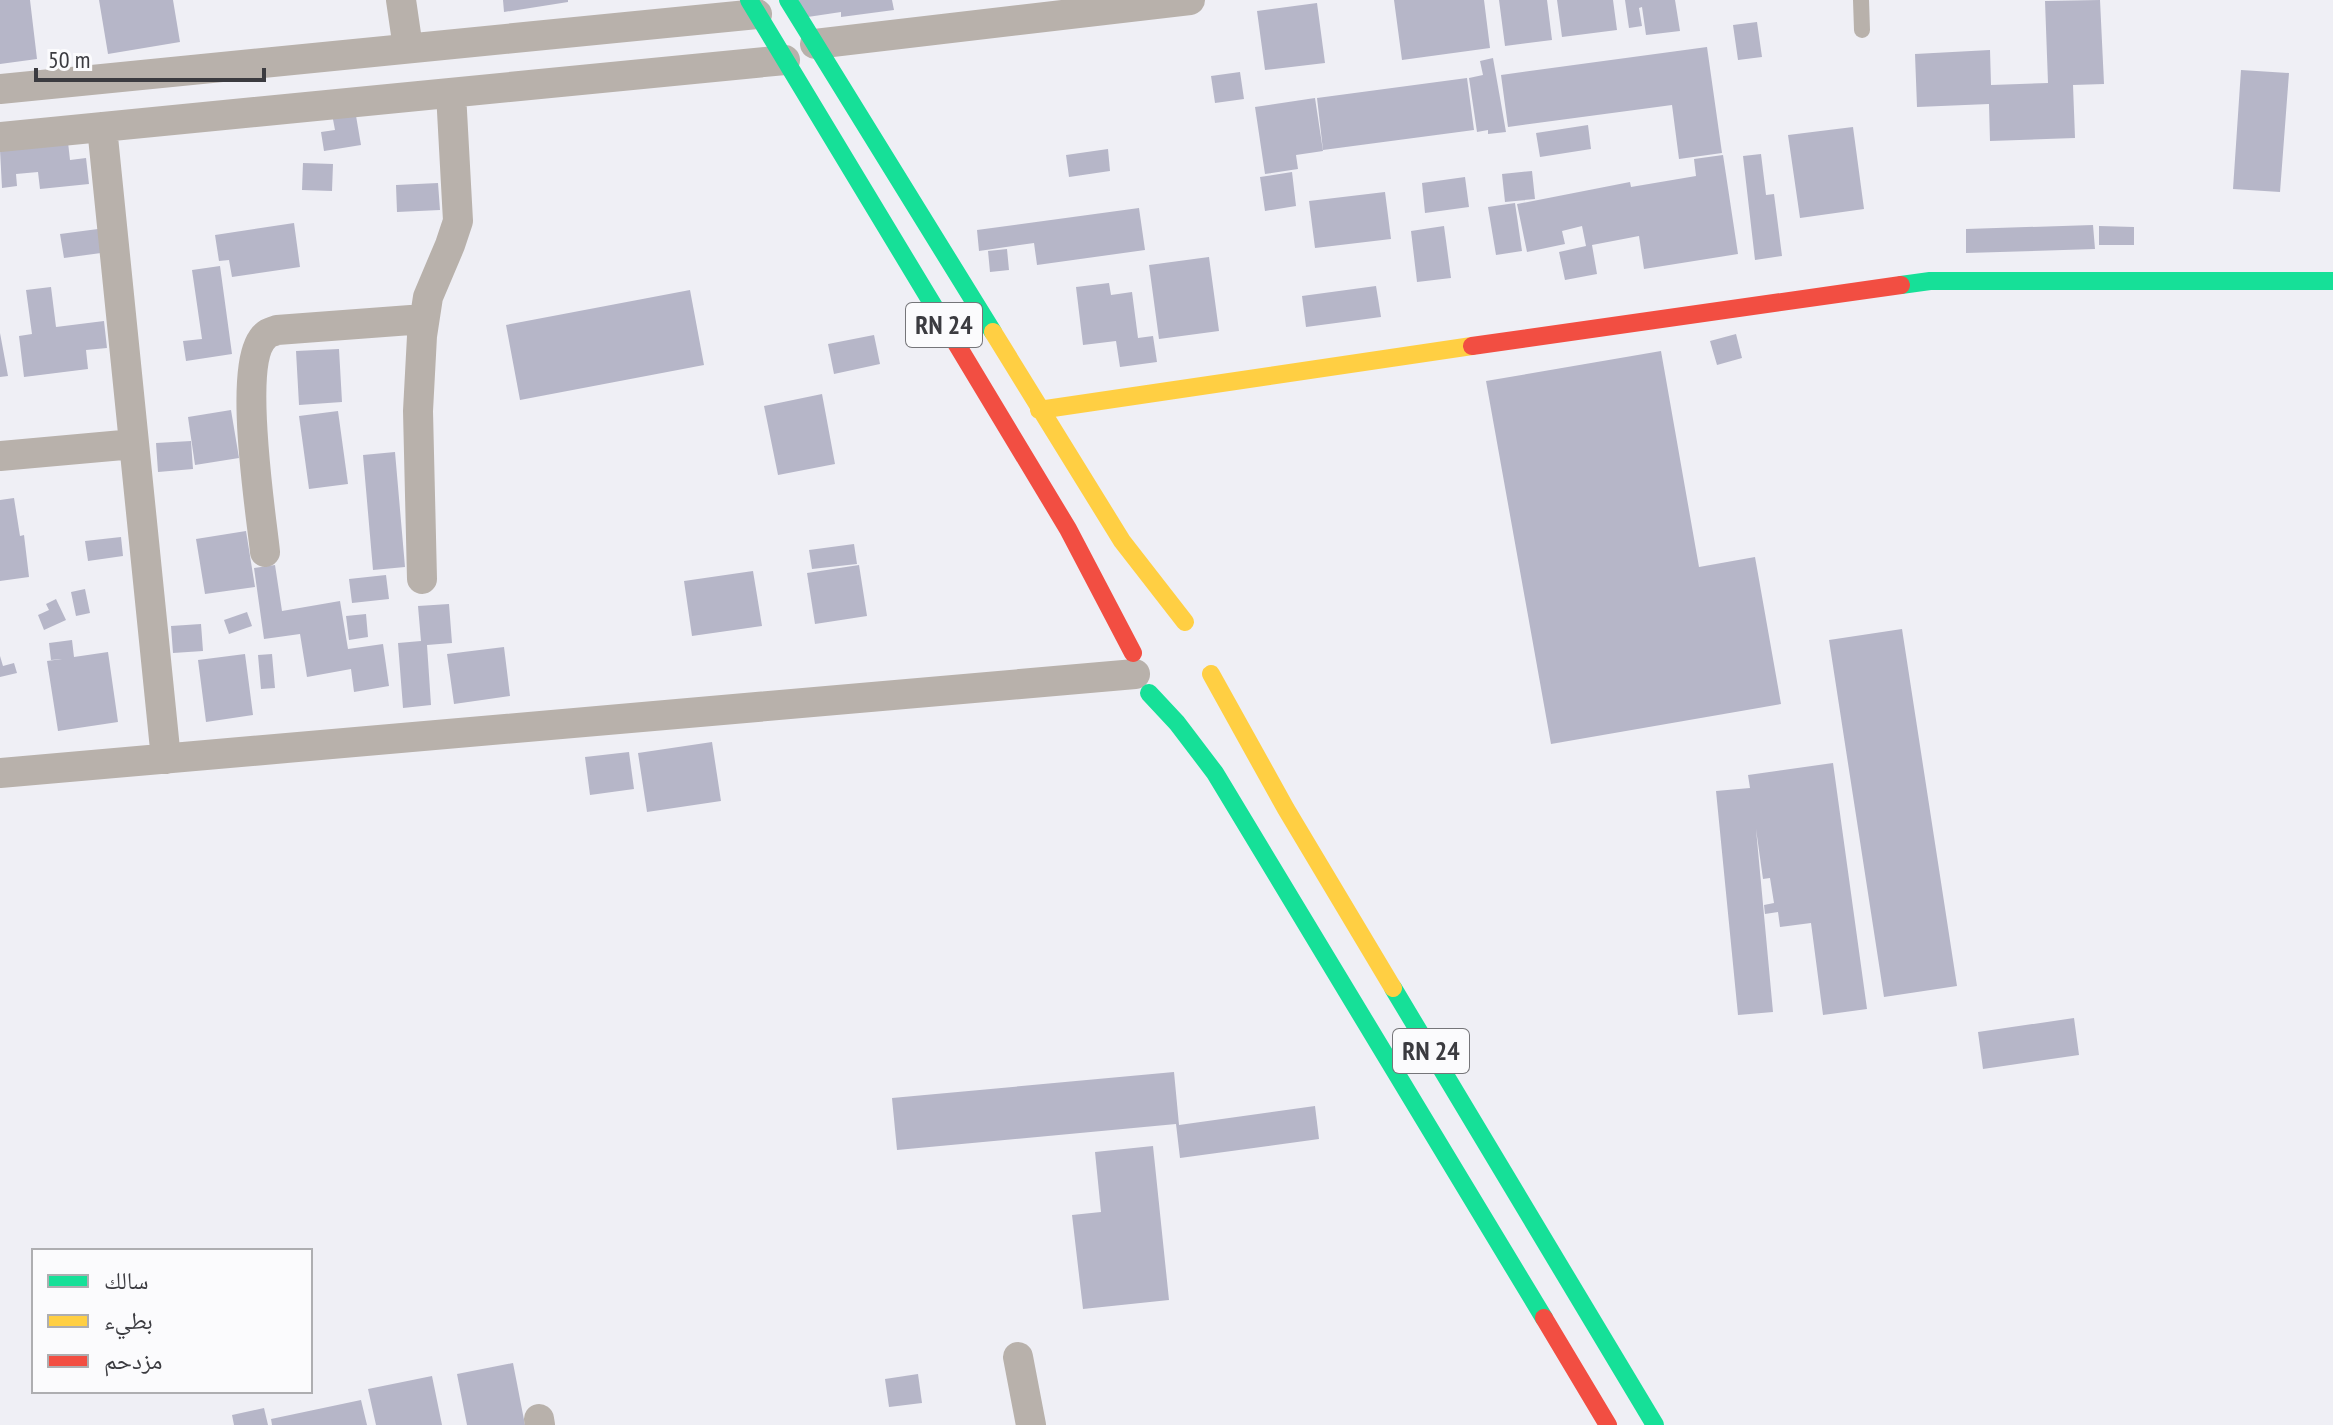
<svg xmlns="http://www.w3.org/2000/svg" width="2333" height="1425" viewBox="0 0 2333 1425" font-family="'PT Sans Narrow','Noto Naskh Arabic',sans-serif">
  <rect width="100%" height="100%" fill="#efeff5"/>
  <!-- building -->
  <path fill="#b6b6c8" d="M 0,0 L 30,0 L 37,59 L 0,64 Z
    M 99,0 L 173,0 L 180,42 L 108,54 Z
    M 503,0 L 568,0 L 568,2 L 504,12 Z
    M 799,0 L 892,0 L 894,10 L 841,17 L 841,12 L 801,18 Z
    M 1394,0 L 1484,0 L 1490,48 L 1402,60 Z
    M 1499,0 L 1547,0 L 1552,40 L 1505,46 Z
    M 1557,0 L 1613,0 L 1617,30 L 1562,37 Z
    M 1625,0 L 1675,0 L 1680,31 L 1646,35 L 1642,7 L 1639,8 L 1642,26 L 1629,28 Z
    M 2100,0 L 2104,84 L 2073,85 L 2075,138 L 1990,141 L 1989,104 L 1917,107 L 1915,54 L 1990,50 L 1991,85 L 2048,83 L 2045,1 Z
    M 1317,3 L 1325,63 L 1265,70 L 1257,11 Z
    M 1757,22 L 1762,57 L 1738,60 L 1733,25 Z
    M 1707,47 L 1722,153 L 1679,159 L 1672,105 L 1508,127 L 1501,75 Z
    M 1493,58 L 1506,132 L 1488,134 L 1488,130 L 1477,132 L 1469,78 L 1483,75 L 1480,61 Z
    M 2241,70 L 2289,73 L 2280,192 L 2233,189 Z
    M 1240,72 L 1244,99 L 1215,103 L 1211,76 Z
    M 1467,78 L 1474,130 L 1323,150 L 1317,98 Z
    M 1315,98 L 1323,151 L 1296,155 L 1298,169 L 1265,174 L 1255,107 Z
    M 355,110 L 361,145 L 324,151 L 321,132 L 335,130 L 332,114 Z
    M 1588,125 L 1591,149 L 1540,157 L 1536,133 Z
    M 1853,127 L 1864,209 L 1800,218 L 1788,135 Z
    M 68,142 L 70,160 L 86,158 L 89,184 L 40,189 L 38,172 L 16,174 L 17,186 L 2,188 L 0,150 Z
    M 1108,149 L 1110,171 L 1069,177 L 1066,155 Z
    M 1761,154 L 1766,195 L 1774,194 L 1782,256 L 1755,260 L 1743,156 Z
    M 1723,155 L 1738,254 L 1644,269 L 1639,236 L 1592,245 L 1597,274 L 1565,280 L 1559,252 L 1586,246 L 1582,226 L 1562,231 L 1565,244 L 1527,252 L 1517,204 L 1630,182 L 1631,187 L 1696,176 L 1694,159 Z
    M 303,163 L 333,164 L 332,191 L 302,190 Z
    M 1532,171 L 1535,199 L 1505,202 L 1502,174 Z
    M 1292,172 L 1296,206 L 1265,211 L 1260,177 Z
    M 1465,177 L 1469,207 L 1425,213 L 1422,183 Z
    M 438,183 L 440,210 L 397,212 L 396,185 Z
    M 1385,192 L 1391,239 L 1315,248 L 1309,201 Z
    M 1515,203 L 1522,251 L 1496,255 L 1488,207 Z
    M 1139,208 L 1145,250 L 1037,265 L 1034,243 L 979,251 L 977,230 Z
    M 294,223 L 300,267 L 232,277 L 229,260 L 219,261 L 215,235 Z
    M 2093,225 L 2095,249 L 1966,253 L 1966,229 Z
    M 1444,226 L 1451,278 L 1417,282 L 1411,231 Z
    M 2099,226 L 2134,227 L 2134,245 L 2099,245 Z
    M 98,229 L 101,253 L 64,258 L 60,234 Z
    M 1007,249 L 1009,270 L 990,272 L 988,251 Z
    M 1209,257 L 1219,331 L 1159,339 L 1149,265 Z
    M 220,266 L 232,354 L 186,361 L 183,341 L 202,339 L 192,270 Z
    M 1109,283 L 1111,295 L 1132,292 L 1138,338 L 1153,336 L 1157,362 L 1120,367 L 1116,341 L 1083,345 L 1076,287 Z
    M 1376,286 L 1381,317 L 1306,327 L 1302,296 Z
    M 51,287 L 56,327 L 104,321 L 107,348 L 86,350 L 88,369 L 24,377 L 19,336 L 32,334 L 26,290 Z
    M 690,290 L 704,365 L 520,400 L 506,325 Z
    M 0,333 L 8,376 L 0,377 Z
    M 1736,334 L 1742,358 L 1717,365 L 1710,341 Z
    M 874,335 L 880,364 L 834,374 L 828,344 Z
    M 339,349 L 342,402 L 299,405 L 296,351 Z
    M 1661,351 L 1699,567 L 1755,557 L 1781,704 L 1551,744 L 1486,381 Z
    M 822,394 L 835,464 L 778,475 L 764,406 Z
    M 231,410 L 239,458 L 195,465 L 188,417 Z
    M 338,411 L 348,484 L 309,489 L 299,416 Z
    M 191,441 L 193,469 L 158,472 L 156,443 Z
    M 395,452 L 405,567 L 373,570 L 363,455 Z
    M 14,498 L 20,536 L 24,535 L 29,577 L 0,581 L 0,500 Z
    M 246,531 L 255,587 L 205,594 L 196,539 Z
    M 121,537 L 123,556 L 88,561 L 85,541 Z
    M 854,544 L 857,564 L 812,569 L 809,550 Z
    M 275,565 L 282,611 L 340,601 L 348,649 L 383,644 L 389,686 L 354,692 L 351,669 L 307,677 L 300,634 L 264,639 L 254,568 Z
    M 859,565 L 867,616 L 815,624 L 807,573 Z
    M 753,571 L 762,626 L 692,636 L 684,581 Z
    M 386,575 L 389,599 L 352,603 L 349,579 Z
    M 85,589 L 90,613 L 76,616 L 71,592 Z
    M 56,599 L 66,620 L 44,630 L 38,615 L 49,610 L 46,604 Z
    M 449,604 L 452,643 L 427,645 L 431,705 L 403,708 L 398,643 L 421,641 L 418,606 Z
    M 247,612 L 252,626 L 229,634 L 224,620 Z
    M 366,614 L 368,637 L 349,640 L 346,616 Z
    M 201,624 L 203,651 L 173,653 L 171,626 Z
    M 1902,629 L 1957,986 L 1884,997 L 1829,640 Z
    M 72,640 L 74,657 L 108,652 L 118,722 L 58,731 L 47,661 L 62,659 L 51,660 L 49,643 Z
    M 504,647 L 510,696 L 454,704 L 447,654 Z
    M 245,654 L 253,715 L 206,722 L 198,660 Z
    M 272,654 L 275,688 L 261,689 L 258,655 Z
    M 0,656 L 3,666 L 14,663 L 17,673 L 0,677 Z
    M 712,742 L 721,801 L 647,812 L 638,753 Z
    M 629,752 L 634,789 L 590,795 L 585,757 Z
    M 1833,763 L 1867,1009 L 1823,1015 L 1811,923 L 1780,927 L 1778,912 L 1765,914 L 1764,905 L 1774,903 L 1770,878 L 1763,879 L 1756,829 L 1773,1012 L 1738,1015 L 1716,791 L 1750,788 L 1748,775 Z
    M 2074,1018 L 2079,1055 L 1983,1069 L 1978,1032 Z
    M 1174,1072 L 1179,1125 L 1315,1106 L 1319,1139 L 1180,1158 L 1176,1124 L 897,1150 L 892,1098 Z
    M 1153,1146 L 1169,1300 L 1083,1309 L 1072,1215 L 1101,1212 L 1095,1152 Z
    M 513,1363 L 525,1425 L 467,1425 L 457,1374 Z
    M 918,1374 L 922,1403 L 889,1407 L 885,1379 Z
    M 432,1376 L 442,1425 L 376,1425 L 368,1389 Z
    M 361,1400 L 367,1425 L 272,1425 L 271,1419 Z
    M 264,1408 L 268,1425 L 234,1425 L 232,1415 Z"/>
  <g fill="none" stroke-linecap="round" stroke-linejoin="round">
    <!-- lane -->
    <path stroke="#b8b1ab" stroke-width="16" d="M 1861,0 L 1862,30"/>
    <!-- street -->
    <path stroke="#b8b1ab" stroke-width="30" d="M 401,0 L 408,48
      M 815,44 L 1190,0
      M 0,89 L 757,14
      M 102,127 L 166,759
      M 0,137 L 785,60
      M 0,456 L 134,444
      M 265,552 C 261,512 236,360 266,335 C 269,332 273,332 277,330 L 424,319
      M 422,579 L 418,411 L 422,336 L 428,297 L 450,245 L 458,221 L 451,93
      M 0,773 L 1135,674
      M 1018,1357 L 1031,1425
      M 539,1419 L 540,1425"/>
    <!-- fast -->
    <path stroke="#16e098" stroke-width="18" d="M 749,0 L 950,333
      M 788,0 L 993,332
      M 1901,285 L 1930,281 L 2333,281
      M 1149,693 L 1177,723 L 1215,773 L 1544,1318
      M 1393,988 L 1655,1425"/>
    <!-- slow -->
    <path stroke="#ffcf43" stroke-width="18" d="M 993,332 L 1122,541 L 1185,622
      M 1039,410 L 1472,346
      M 1211,674 L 1286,809 L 1393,988"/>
    <!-- jam -->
    <path stroke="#f24e42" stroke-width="18" d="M 950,333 L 1068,529 L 1133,653
      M 1472,346 L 1901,285
      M 1544,1318 L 1608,1425"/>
  </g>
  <g text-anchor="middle" stroke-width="8" stroke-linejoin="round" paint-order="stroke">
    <!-- shield labels -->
    <g fill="#fbfbfd" stroke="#757579" stroke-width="2">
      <rect x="906" y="303" width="76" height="44" rx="6"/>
      <rect x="1393" y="1029" width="76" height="44" rx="6"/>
    </g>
    <g font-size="26" font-weight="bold" fill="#3b3b40">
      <text x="944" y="334">RN 24</text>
      <text x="1431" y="1060">RN 24</text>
    </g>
  </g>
  <!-- legend -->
  <rect x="32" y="1249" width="280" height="144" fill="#fbfbfd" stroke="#aeaeb1" stroke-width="2"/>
  <rect x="48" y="1275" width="40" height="12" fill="#16e098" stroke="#aeaeb1" stroke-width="2"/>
  <text x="104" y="1289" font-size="24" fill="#3b3b40">سالك</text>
  <rect x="48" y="1315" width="40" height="12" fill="#ffcf43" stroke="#aeaeb1" stroke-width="2"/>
  <text x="104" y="1329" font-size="24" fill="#3b3b40">بطيء</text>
  <rect x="48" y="1355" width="40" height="12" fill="#f24e42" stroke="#aeaeb1" stroke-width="2"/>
  <text x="104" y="1369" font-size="24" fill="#3b3b40">مزدحم</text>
  <!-- scale -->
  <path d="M36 68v12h228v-12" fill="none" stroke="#3b3b40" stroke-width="4"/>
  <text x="48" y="68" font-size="24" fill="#3b3b40" stroke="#fbfbfd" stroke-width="6" paint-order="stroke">50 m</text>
</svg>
